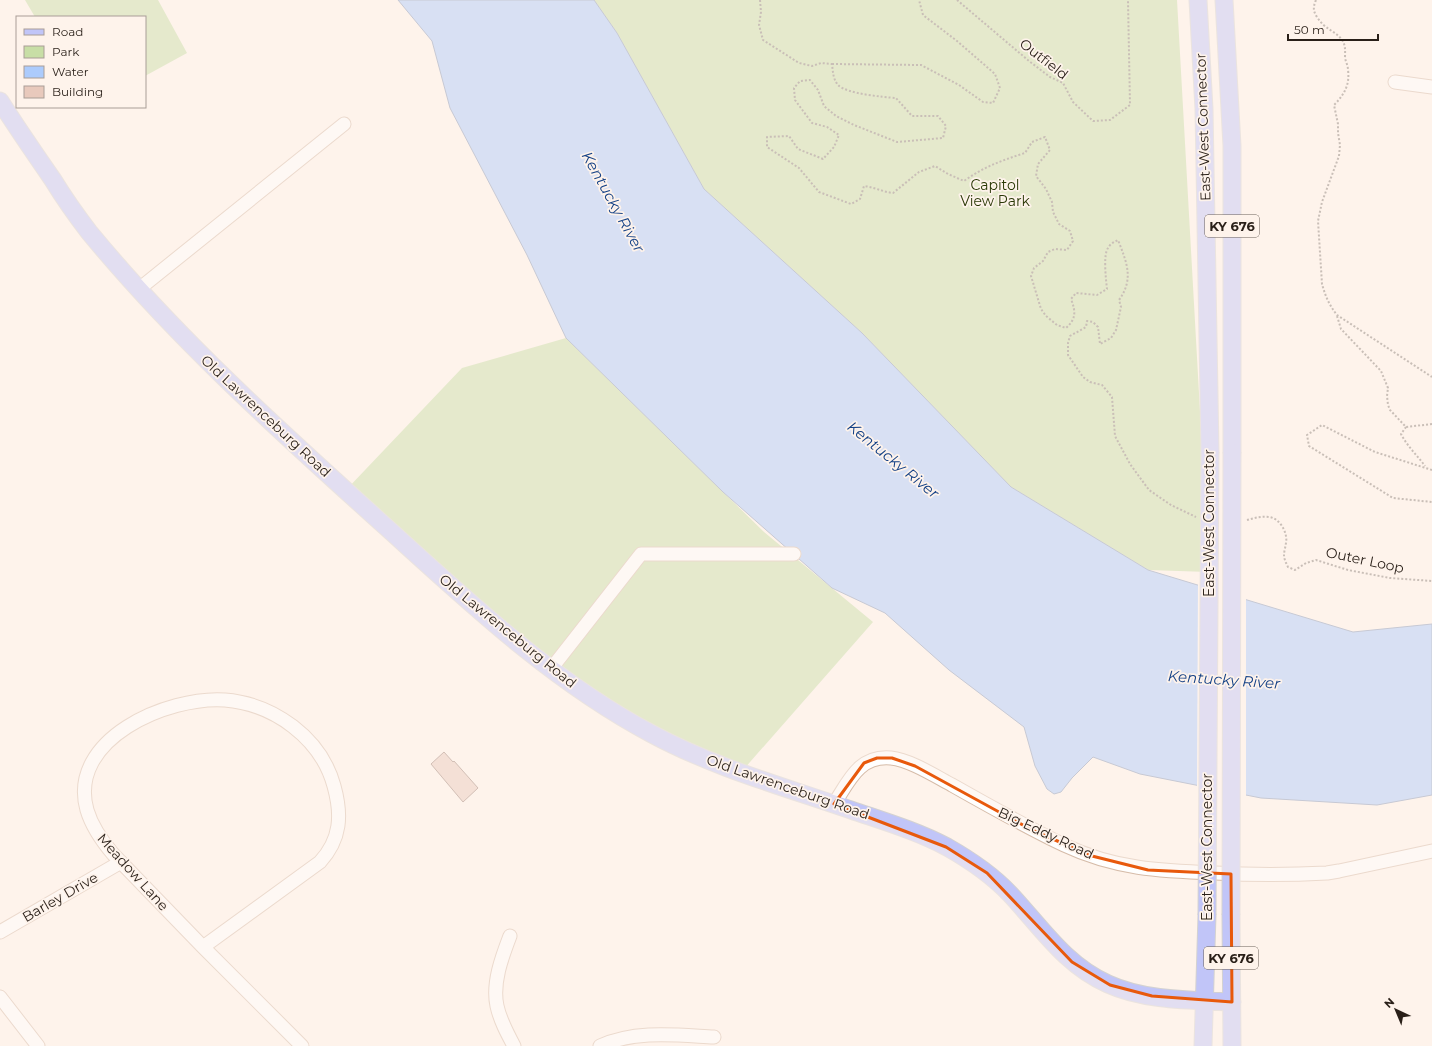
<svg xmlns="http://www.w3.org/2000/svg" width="1432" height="1046" viewBox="0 0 1432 1046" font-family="Montserrat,sans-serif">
  <rect width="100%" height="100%" fill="#fef3eb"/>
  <!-- green -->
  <path fill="#c8dea6" d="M 25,0 L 158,0 L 187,53 L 145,76 L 145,17 L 35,17 Z
    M 594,0 L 1177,0 L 1209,572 L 1148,570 L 1011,487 L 862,333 L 704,189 L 617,33 Z
    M 566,338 L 764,532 L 873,622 L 736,778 L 581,686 L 346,490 L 462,368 Z"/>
  <!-- water -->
  <path fill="#accbfc" stroke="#8597b8" d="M 398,0 L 594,0 L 617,33 L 704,189 L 862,333 L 1011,487 L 1148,570 L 1353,632 L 1432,624 L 1432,795 L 1377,805 L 1261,798 L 1140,774 L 1093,757 L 1072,778 L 1061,792 L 1054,794 L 1047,789 L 1035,766 L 1024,727 L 949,670 L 885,613 L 832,588 L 723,492 L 566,338 L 527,255 L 450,108 L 432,41 Z"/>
  <!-- pier -->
  <path fill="#fef3eb" d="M 1198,583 L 1246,598 L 1246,797 L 1197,788 Z"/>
  <!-- building -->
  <path fill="#e8c9bc" stroke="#9e8175" d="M 444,752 L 453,762 L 454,761 L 478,788 L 463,802 L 431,764 Z"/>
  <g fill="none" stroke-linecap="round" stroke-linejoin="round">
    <defs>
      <path id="minor" d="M 1395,82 L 1432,87
        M 139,289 L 344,124
        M 551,669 L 641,554 L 794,554
        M 834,804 C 849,781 859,755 891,758 C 910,760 935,776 952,785 C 989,806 1026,827 1064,845 C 1115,869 1160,871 1215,873 C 1252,875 1289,875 1327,873 L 1339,871 L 1432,851
        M 0,932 L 121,862
        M 510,936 C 502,957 492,983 497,1006 C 500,1020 507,1033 514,1046
        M 203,947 L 320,862 C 341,839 342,815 334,786 C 321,738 274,704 225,700 C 168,696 67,739 87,810 C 92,827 102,841 113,854 L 203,947 L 302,1046
        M 0,997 L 38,1046
        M 600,1046 C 636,1030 675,1035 714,1037"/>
      <path id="major" d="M 1198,0 L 1204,109 L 1210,452
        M 1224,0 L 1232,146 L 1232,452
        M 0,101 C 17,128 35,154 53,180 C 64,198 76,215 89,232 C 178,340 282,433 385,526 C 469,602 552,681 652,734 C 715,768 785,787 851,810 C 883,821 917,831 947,847 C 970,860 992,875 1010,894 C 1041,927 1065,965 1108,984 C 1145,1001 1192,1000 1232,1002
        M 1231,915 L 1232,1046
        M 1203,1046 L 1207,915"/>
    </defs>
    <!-- minor casing -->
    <use href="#minor" stroke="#d6bca9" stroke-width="15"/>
    <!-- major casing -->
    <use href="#major" stroke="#d4d2d1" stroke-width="19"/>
    <!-- path -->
    <path stroke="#8b8079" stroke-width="2" stroke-dasharray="2 2" stroke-linecap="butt" d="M 760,0 L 761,12 L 759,25 L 763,40 L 799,63 L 812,66 L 821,63 L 832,64 C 833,72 833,79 838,85 C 847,94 883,97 896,98 L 912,116 L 938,116 L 946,126 L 943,138 L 897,142 L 854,125 L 836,116 L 824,106 L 818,90 L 810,80 L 800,81 L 794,88 L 795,100 L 812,123 L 827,127 L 839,135 L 834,147 L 823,159 L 798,149 L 789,136 L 767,137 L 767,147 L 799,168 L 819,192 L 851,204 L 860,199 L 864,186 C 874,187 883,192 893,193 L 919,172 L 935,166 L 948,174 L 964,181 C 983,167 1003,160 1025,153 L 1032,142 L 1045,137 L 1050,150 L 1038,164 L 1036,176 L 1046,189 L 1052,202 L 1053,212 L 1059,224 L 1070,231 L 1073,241 L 1067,250 L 1055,249 L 1048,252 L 1043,261 L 1034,268 L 1031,276 L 1041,309 L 1046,316 L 1057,325 L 1066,328 C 1076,319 1076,312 1071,299 L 1076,293 L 1097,295 L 1107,289 C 1106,280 1103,255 1108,248 C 1110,244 1114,242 1118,240 C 1127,263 1134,279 1119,300 L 1121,307 L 1116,330 L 1111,338 L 1100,344 L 1098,327 L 1093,322 L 1087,321 L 1086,327 L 1070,336 L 1068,343 L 1068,355 L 1083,377 L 1090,382 L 1102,385 L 1112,397 L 1115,436 L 1130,464 L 1149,490 L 1171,505 L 1196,517
      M 957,0 L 1029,61 L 1050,77 L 1063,83 L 1073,102 L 1093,121 L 1110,120 L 1130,105 L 1128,0
      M 1316,0 C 1313,7 1313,11 1317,17 C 1325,30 1336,31 1342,40 C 1346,46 1345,51 1345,58 C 1346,62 1348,66 1348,70 C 1350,85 1344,95 1334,105 L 1338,124 L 1338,133 L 1340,145 L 1339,156 L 1322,202 L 1318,221 L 1322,284 C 1325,295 1329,305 1337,315 L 1432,377
      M 832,64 L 921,65 L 959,85 L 983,102 L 993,103 L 1000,88 L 995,74 L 957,41 L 923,15 L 919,0
      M 1337,316 L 1341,329 L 1381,371 L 1388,388 L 1387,396 L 1388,405 L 1390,410 L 1406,427 L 1432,424
      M 1406,427 L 1401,434 C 1407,446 1417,455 1425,466
      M 1432,470 L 1375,452 L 1322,425 L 1307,435 L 1309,446 L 1393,498 L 1432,502
      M 1247,520 C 1254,518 1261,516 1269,517 C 1280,518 1288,533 1286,543 C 1284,555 1282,555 1288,567 L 1295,570 L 1306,563 L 1316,560 L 1348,570 L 1390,578 L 1432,581"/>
    <!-- minor -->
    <use href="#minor" stroke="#fff" stroke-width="13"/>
    <!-- major -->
    <use href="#major" stroke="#c1c5f8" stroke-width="17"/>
    <defs>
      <path id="major-bridge" d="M 1207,915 L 1210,452
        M 1231,915 L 1232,452"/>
    </defs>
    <!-- major-bridge casing -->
    <use href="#major-bridge" stroke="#d4d2d1" stroke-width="19" stroke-linecap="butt"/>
    <!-- major-bridge -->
    <use href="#major-bridge" stroke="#c1c5f8" stroke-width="17"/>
  </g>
  <!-- marked area -->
  <path d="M0 0H1432V1046H0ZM 877,758 L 892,758 L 915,766 L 1032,830 L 1092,856 L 1148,870 L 1231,874 L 1232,1002 L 1152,996 L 1110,985 L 1072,962 L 987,873 L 946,847 L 834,804 L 864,763 Z" fill="#fef3eb" fill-opacity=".55" fill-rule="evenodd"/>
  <path fill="none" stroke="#e8590c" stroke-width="3" stroke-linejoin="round" d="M 877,758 L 892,758 L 915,766 L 1032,830 L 1092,856 L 1148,870 L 1231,874 L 1232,1002 L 1152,996 L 1110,985 L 1072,962 L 987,873 L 946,847 L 834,804 L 864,763 Z"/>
  <g text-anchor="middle" stroke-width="3.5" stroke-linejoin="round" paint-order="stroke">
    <!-- shield labels -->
    <g fill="#fef3eb" stroke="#695f57" stroke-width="1">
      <rect x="1205" y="215" width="54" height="22" rx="3"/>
      <rect x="1204" y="947" width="54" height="22" rx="3"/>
    </g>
    <g font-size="13" font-weight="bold" fill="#291f18">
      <text x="1232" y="231">KY 676</text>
      <text x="1231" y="963">KY 676</text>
    </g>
    <!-- street labels -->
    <g font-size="14" fill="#291f18" stroke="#fef3eb">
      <text transform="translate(1044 59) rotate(38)" y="5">Outfield</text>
      <text transform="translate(1203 127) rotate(-92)" y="5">East-West Connector</text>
      <text transform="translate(266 416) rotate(43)" y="5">Old Lawrenceburg Road</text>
      <text transform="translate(1209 523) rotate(-90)" y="5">East-West Connector</text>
      <text transform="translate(1365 560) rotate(12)" y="5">Outer Loop</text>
      <text transform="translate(508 631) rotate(39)" y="5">Old Lawrenceburg Road</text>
      <text transform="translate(788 787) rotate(19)" y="5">Old Lawrenceburg Road</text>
      <text transform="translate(1046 833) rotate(25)" y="5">Big Eddy Road</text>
      <text transform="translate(1207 847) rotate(-90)" y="5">East-West Connector</text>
      <text transform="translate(133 872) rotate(48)" y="5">Meadow Lane</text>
      <text transform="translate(60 897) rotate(-30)" y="5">Barley Drive</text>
    </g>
    <!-- park labels -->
    <g font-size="14" fill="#293805" stroke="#fef3eb">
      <text x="995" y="190">Capitol<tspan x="995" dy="16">View Park</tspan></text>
    </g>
    <!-- water labels -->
    <g font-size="15" font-style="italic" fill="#144186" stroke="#fef3eb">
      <text transform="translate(613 202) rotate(61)" y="5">Kentucky River</text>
      <text transform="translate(893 460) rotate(39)" y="5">Kentucky River</text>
      <text transform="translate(1224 680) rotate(4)" y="5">Kentucky River</text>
    </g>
  </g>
  <!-- legend -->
  <rect x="16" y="16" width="130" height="92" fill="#fef3eb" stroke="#a99e97"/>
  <rect x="24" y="29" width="20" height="6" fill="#c1c5f8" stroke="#a99e97"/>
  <text x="52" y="36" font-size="12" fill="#291f18">Road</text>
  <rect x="24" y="46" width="20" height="12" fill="#c8dea6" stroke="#a99e97"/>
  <text x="52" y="56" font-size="12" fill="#291f18">Park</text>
  <rect x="24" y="66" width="20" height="12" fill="#accbfc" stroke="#a99e97"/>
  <text x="52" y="76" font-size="12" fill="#291f18">Water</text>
  <rect x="24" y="86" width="20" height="12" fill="#e8c9bc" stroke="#a99e97"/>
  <text x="52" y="96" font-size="12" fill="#291f18">Building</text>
  <!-- north arrow -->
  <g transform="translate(1396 1010) rotate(316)" stroke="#fef3eb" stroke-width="3" paint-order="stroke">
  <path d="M0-3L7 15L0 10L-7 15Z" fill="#291f18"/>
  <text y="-6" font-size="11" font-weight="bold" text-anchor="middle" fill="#291f18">N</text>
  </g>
  <!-- scale -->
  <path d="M1288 34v6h90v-6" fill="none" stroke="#291f18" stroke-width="2"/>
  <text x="1294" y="34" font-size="12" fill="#291f18" stroke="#fef3eb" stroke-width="3" paint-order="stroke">50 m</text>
</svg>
